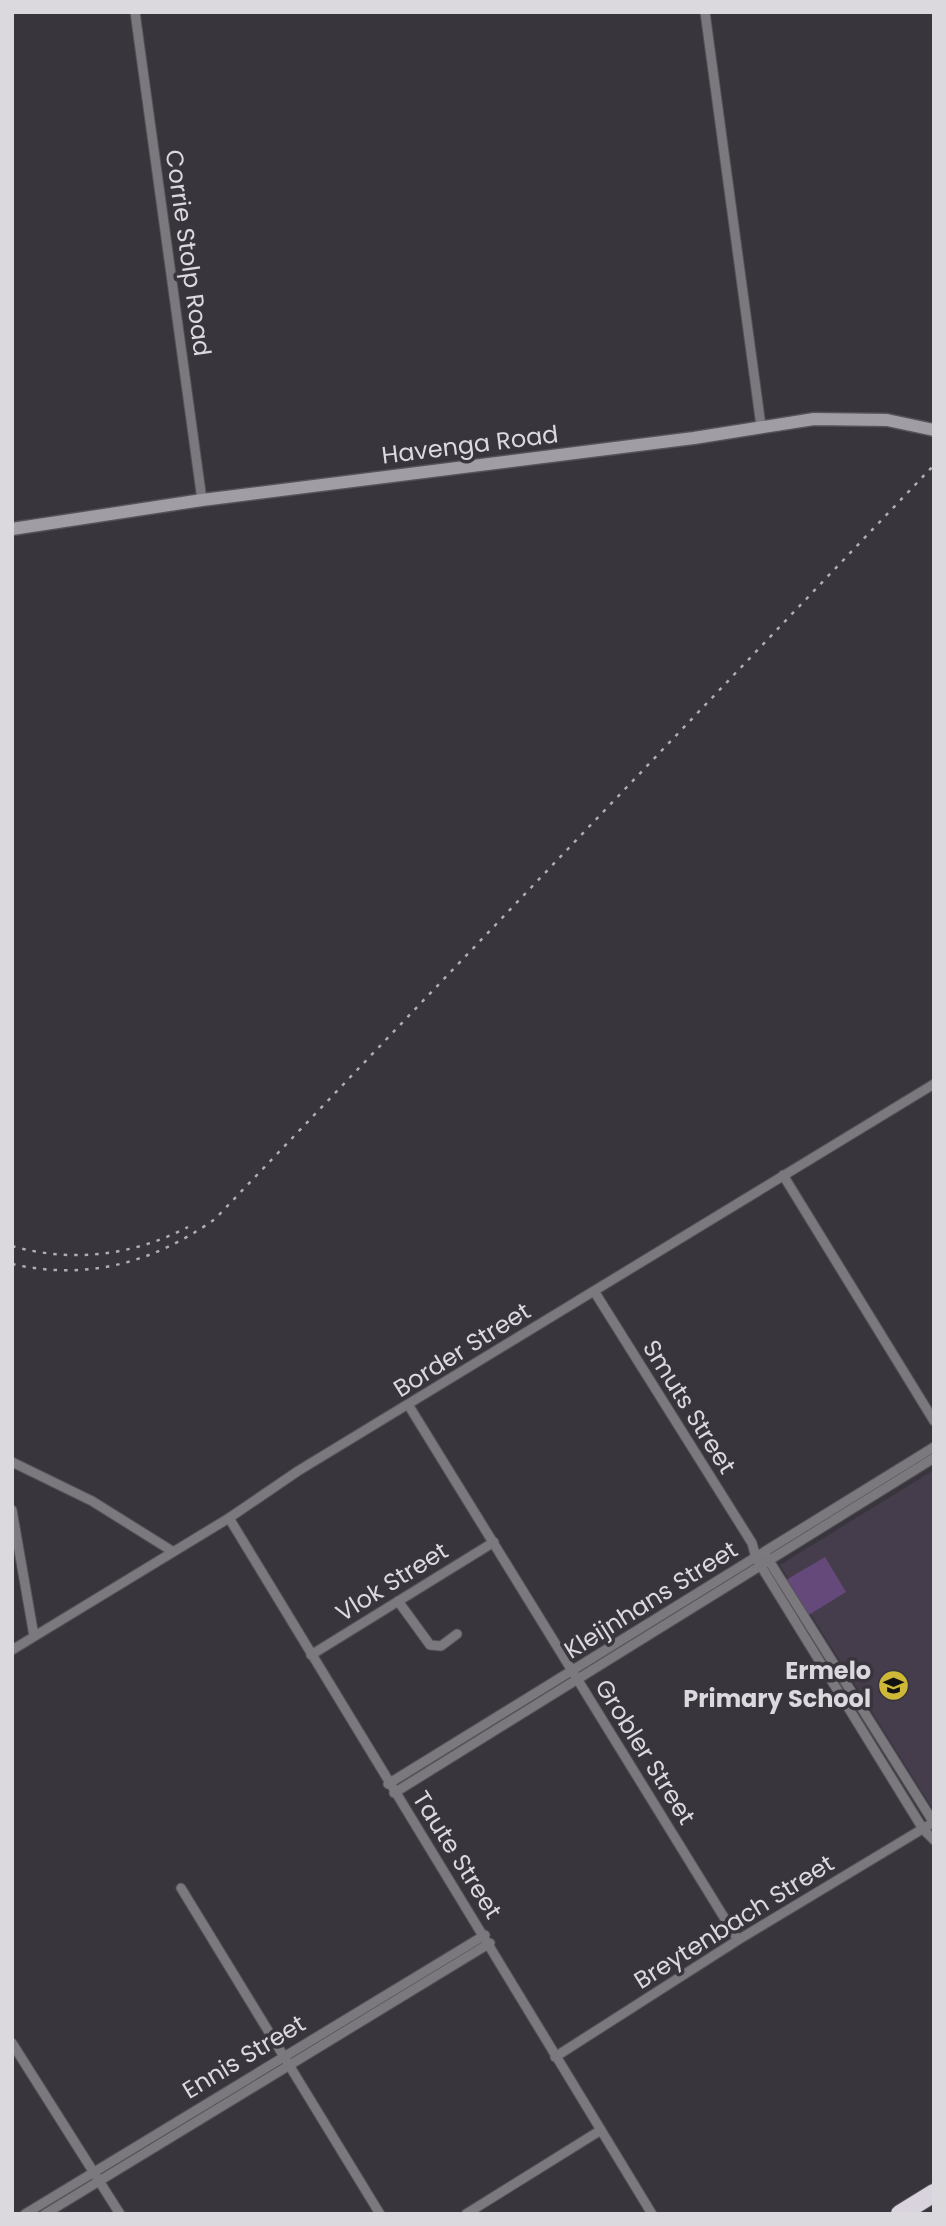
<svg xmlns="http://www.w3.org/2000/svg" width="946" height="2226" viewBox="0 0 946 2226" font-family="Poppins,sans-serif">
  <rect width="100%" height="100%" fill="#39353d"/>
  <!-- built -->
  <path fill="#453d4c" d="M 934,1470 L 934,1804 L 931,1806 L 780,1565 Z"/>
  <!-- green -->
  <path fill="#65497a" d="M 825,1557 L 846,1592 L 807,1616 L 786,1580 Z"/>
  <g fill="none" stroke-linecap="round" stroke-linejoin="round">
    <defs>
      <path id="street" d="M 135,12 L 202,500
        M 705,12 L 761,426
        M 783,1175 L 934,1421
        M 594,1291 L 752,1543 L 756,1558 L 923,1829 L 934,1840
        M 409,1406 L 738,1940
        M 12,1462 L 92,1501 L 172,1551
        M 12,1510 L 34,1636
        M 229,1518 L 652,2214
        M 766,1556 L 934,1823
        M 398,1601 L 430,1645 L 441,1646 L 457,1634
        M 12,1650 L 229,1518 L 298,1471 L 934,1084
        M 311,1655 L 494,1542
        M 388,1784 L 934,1447
        M 394,1793 L 934,1458
        M 181,1888 L 380,2214
        M 12,2043 L 120,2214
        M 555,2057 L 738,1940 L 934,1822
        M 25,2214 L 485,1935
        M 45,2214 L 490,1943
        M 466,2214 L 601,2130"/>
      <path id="secondary" d="M 12,529 L 202,500 L 694,438 L 814,419 L 887,420 L 934,430"/>
      <path id="highway" d="M 900,2214 L 934,2193"/>
    </defs>
    <!-- street casing -->
    <use href="#street" stroke="#56525a" stroke-width="11"/>
    <!-- secondary casing -->
    <use href="#secondary" stroke="#56525a" stroke-width="15"/>
    <!-- highway casing -->
    <use href="#highway" stroke="#56525a" stroke-width="20"/>
    <!-- street -->
    <use href="#street" stroke="#7b797d" stroke-width="9"/>
    <!-- secondary -->
    <use href="#secondary" stroke="#a19da5" stroke-width="12"/>
    <!-- highway -->
    <use href="#highway" stroke="#d9d3de" stroke-width="18"/>
    <!-- rail -->
    <path stroke="#b0adb3" stroke-width="2.5" stroke-dasharray="3.5 7" stroke-linecap="butt" d="M 12,1246 C 72,1263 132,1256 188,1227
      M 12,1264 C 87,1281 153,1263 215,1219 L 934,465"/>
  </g>
  <!-- icons -->
  <defs>
    <symbol id="school-disc" viewBox="-11 -11 22 22"><circle r="9.5" fill="#ceb837" stroke="#39353d"/><path d="M0-5L7-2L0 1L-7-2ZM-4 1L0 2.5L4 1V4Q0 6-4 4Z" fill="#111"/></symbol>
  </defs>
  <g fill-rule="evenodd">
    <use href="#school-disc" x="876" y="1668" width="35" height="35"/>
  </g>
  <g text-anchor="middle" stroke-width="7" stroke-linejoin="round" paint-order="stroke">
    <!-- street labels -->
    <g font-size="24" fill="#dbd8de" stroke="#39353d">
      <text transform="translate(188 253) rotate(82)" y="8">Corrie Stolp Road</text>
      <text transform="translate(470 445) rotate(-7)" y="8">Havenga Road</text>
      <text transform="translate(462 1350) rotate(-32)" y="8">Border Street</text>
      <text transform="translate(689 1407) rotate(58)" y="8">Smuts Street</text>
      <text transform="translate(392 1582) rotate(-32)" y="8">Vlok Street</text>
      <text transform="translate(651 1600) rotate(-32)" y="8">Kleijnhans Street</text>
      <text transform="translate(645 1752) rotate(58)" y="8">Grobler Street</text>
      <text transform="translate(457 1855) rotate(58)" y="8">Taute Street</text>
      <text transform="translate(734 1922) rotate(-32)" y="8">Breytenbach Street</text>
      <text transform="translate(244 2057) rotate(-31)" y="8">Ennis Street</text>
    </g>
    <!-- poi labels -->
    <g font-size="24" font-weight="bold" fill="#dbd8de" stroke="#39353d" text-anchor="end">
      <text x="871" y="1679">Ermelo<tspan x="871" dy="28">Primary School</tspan></text>
    </g>
  </g>
  <!-- border -->
  <rect width="946" height="2226" fill="none" stroke="#dbd8de" stroke-width="28"/>
</svg>
